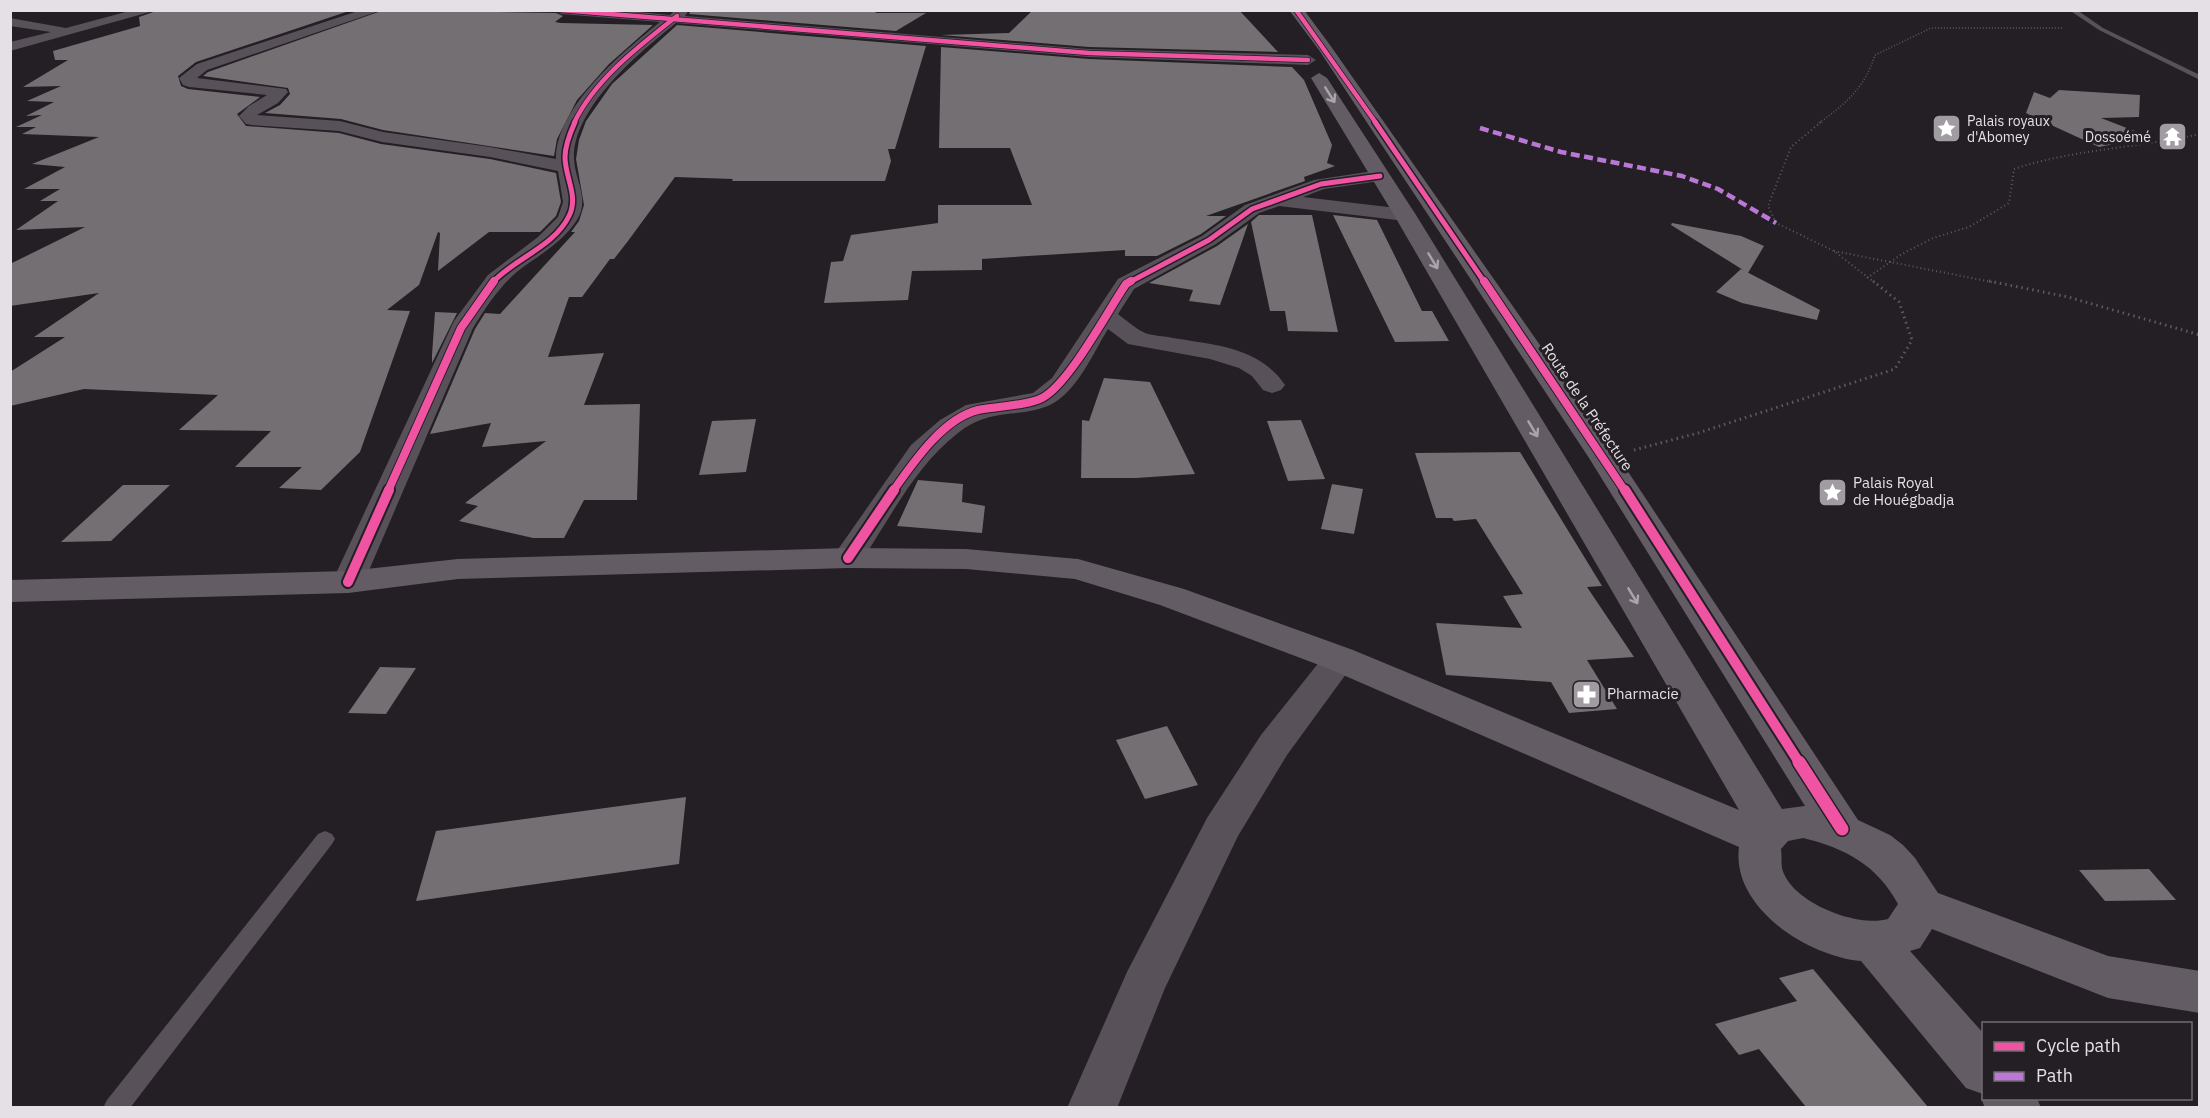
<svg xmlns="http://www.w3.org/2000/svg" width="2210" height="1118" viewBox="0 0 2210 1118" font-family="'IBM Plex Sans',sans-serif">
  <rect width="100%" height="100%" fill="#231f24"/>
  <!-- building -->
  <path fill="#736f73" d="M 159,10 L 352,10 L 196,62 L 178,76 L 181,86 L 188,89 L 260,97 L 237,114 L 246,126 L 339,133 L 381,144 L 490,159 L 556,173 L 561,202 L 556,216 L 540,232 L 489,232 L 438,271 L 440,233 L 438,232 L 419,285 L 387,310 L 410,311 L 360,452 L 321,490 L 279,488 L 302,467 L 235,467 L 271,431 L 179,430 L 218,395 L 84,389 L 10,406 L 10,372 L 65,337 L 34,337 L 99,293 L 10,306 L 10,264 L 85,227 L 16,230 L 58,201 L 40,201 L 60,189 L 24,189 L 65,167 L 32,164 L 99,137 L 22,134 L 36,127 L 16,127 L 42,115 L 26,116 L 54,102 L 27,101 L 61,86 L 23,87 L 68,60 L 55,60 L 53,51 L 140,26 L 139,17 Z
    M 384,10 L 556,13 L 563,16 L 555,22 L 561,23 L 653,25 L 609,64 L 577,100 L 557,139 L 554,156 L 383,130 L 341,119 L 265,113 L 280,105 L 290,94 L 288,88 L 203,76 L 208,72 Z
    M 691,10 L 879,10 L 875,13 L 926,13 L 896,31 L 689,14 Z
    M 1033,10 L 1239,10 L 1278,52 L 1089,47 L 941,35 L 1009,33 Z
    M 677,25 L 926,46 L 895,149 L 888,149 L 891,161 L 885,181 L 732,181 L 733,179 L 675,177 L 628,241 L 614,259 L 610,259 L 582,297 L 569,297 L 548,357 L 604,353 L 584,405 L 640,404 L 637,500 L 584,500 L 564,538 L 533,538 L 459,521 L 478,506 L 465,503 L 546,441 L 482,447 L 491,423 L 430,434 L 475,329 L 485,313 L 500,314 L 575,232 L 571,232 L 579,221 L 584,205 L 576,159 L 579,140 L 586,121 L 612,84 Z
    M 941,47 L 1089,59 L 1292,67 L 1304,80 L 1332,145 L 1327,163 L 1335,166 L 1304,177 L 1305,181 L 1206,216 L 1226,216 L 1201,234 L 1157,256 L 1125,256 L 1125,250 L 982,259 L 982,270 L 912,271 L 908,300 L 824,303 L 831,262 L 843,261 L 851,235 L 938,223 L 938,205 L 1032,205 L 1010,148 L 939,148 Z
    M 2059,90 L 2140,95 L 2139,117 L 2101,118 L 2150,137 L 2099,147 L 2038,119 L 2026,119 L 2030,115 L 2026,113 L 2034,92 L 2050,98 Z
    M 1259,215 L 1312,215 L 1338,332 L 1288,331 L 1285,311 L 1270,311 L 1251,222 Z
    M 1333,215 L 1377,220 L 1422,311 L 1432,311 L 1449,341 L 1395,342 Z
    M 1672,223 L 1741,236 L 1764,246 L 1748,273 L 1671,225 Z
    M 1248,224 L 1220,305 L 1189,301 L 1193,290 L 1149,283 L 1217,246 Z
    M 1741,269 L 1820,310 L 1817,320 L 1742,303 L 1716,292 Z
    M 435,312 L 457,313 L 432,363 L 432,355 Z
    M 1104,378 L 1150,382 L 1195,474 L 1136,478 L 1081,478 L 1082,420 L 1089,421 Z
    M 756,419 L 746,472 L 699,475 L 712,421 Z
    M 1301,420 L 1325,479 L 1288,481 L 1267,421 Z
    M 1520,452 L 1602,586 L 1587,587 L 1634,657 L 1587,660 L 1617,709 L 1569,713 L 1551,682 L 1446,675 L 1436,623 L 1522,628 L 1503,596 L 1523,594 L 1476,519 L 1454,521 L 1452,518 L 1436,518 L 1415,453 Z
    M 918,480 L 963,484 L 962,502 L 985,506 L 982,533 L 897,526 Z
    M 1332,484 L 1363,489 L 1354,534 L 1321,529 Z
    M 123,485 L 170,485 L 111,541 L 61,542 Z
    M 380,667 L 416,668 L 386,714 L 348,713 Z
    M 1167,726 L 1198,785 L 1145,799 L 1116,740 Z
    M 686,797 L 679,864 L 416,901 L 436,831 Z
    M 2149,869 L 2176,900 L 2105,901 L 2079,870 Z
    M 1813,969 L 1928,1107 L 1806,1107 L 1759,1049 L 1739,1055 L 1715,1024 L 1797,1001 L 1779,978 Z"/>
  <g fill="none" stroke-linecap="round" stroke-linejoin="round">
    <!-- path-far2 -->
    <path stroke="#5e5a5f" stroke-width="1.5" stroke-dasharray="1 2" stroke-linecap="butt" d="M 1819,123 C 1846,104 1865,87 1875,55 L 1931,28 L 2062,28"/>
    <!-- path-far1 -->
    <path stroke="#5e5a5f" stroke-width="2" stroke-dasharray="1 3" stroke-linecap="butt" d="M 1821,122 L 1791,147 L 1768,206 L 1776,223 L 1834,251 L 1875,283
      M 1834,251 L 1997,283
      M 1867,278 L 1902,254 L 1933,238 L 1969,227 L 2009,203 L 2014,169 C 2074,149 2138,148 2200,134"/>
    <!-- path -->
    <path stroke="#5e5a5f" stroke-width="3" stroke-dasharray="1.5 4" stroke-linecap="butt" d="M 1989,281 L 2068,297 L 2200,335
      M 1634,450 L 1698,433 L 1895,369 L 1912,340 L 1899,302 L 1873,281"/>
    <!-- lane -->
    <path fill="#585159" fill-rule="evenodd" d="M 2069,10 L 2077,10 L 2103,28 L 2200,75 L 2200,80 L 2099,30 Z
      M 325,831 L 332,834 L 335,839 L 332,844 L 130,1108 L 103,1108 L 107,1100 L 318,834 Z"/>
    <!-- street -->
    <path fill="#585159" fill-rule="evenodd" d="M 133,10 L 157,10 L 10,51 L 10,42 L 51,32 L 10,26 L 10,18 L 66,28 Z
      M 361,10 L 382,10 L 207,70 L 197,78 L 286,89 L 288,92 L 278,103 L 257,115 L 340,121 L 383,132 L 490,147 L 556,159 C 556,107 622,53 660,22 L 561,14 L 555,10 L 617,10 L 670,15 L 675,10 L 689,10 L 685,16 L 1089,49 L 1308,55 L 1316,60 L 1308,65 L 1089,57 L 676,23 C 640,52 572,108 574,159 C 575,181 590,199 577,220 C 562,243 539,255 518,271 C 499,287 486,307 473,328 L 364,582 L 359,589 L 348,592 L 337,589 L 332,582 L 454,321 L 488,275 L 538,237 L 558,217 L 563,202 L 558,171 L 490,157 L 382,142 L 339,131 L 252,125 L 246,124 L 239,116 L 249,106 L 267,95 L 189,87 L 183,85 L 179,78 L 197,64 Z
      M 1380,170 L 1389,176 L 1387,180 L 1324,189 L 1303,197 L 1405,209 L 1412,211 L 1415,215 L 1412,219 L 1405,221 L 1279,206 L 1259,213 L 1216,244 L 1134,289 L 1118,314 C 1126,320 1136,329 1145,333 C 1153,336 1164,336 1173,338 C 1215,345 1259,347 1285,385 L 1281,390 L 1272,393 L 1263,390 L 1252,376 L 1239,368 L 1210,359 L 1128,344 L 1108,329 C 1093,353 1077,392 1050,405 C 1018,419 991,407 958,433 C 915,466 889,520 859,565 L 848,568 L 837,565 L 832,558 L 911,445 L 940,420 L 966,405 L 1033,393 L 1052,378 L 1118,279 L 1202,236 L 1245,205 L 1314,180 Z
      M 1340,647 L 1352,651 L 1357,659 L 1287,755 L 1238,836 L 1165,988 L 1117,1108 L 1067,1108 L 1127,972 L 1207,818 L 1261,735 L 1328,651 Z"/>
    <!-- secondary -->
    <path fill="#645c65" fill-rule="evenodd" d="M 1289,10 L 1304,10 L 1330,45 L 1619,458 L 1858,820 L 1890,835 L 1903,845 L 1915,858 L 1938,893 L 2108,956 L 2200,971 L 2200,1013 L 2108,998 L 1932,929 L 1920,948 L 1910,951 L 1984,1034 L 1984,1098 L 2037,1098 L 2041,1108 L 1985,1108 L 1981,1098 L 1983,1094 L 1966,1088 L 1861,961 C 1807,956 1731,907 1739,847 L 1327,668 L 1160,605 L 1075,579 L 966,569 L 848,568 L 458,579 L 348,593 L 10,602 L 10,580 L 348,571 L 458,559 L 848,548 L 966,549 L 1078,559 L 1184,589 L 1353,650 L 1739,810 L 1394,215 L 1311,78 L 1319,73 L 1327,78 L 1416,215 L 1782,809 L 1805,806 L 1589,458 L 1319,50 ZM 1803,838 C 1845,848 1877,865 1898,904 L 1888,919 C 1857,928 1790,902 1782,868 C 1781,862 1782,855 1781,849 L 1788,841 Z"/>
    <!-- quiet -->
    <path stroke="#ba77d6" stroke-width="4.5" stroke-dasharray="9 4.5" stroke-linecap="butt" d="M 1480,128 L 1561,152 L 1682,176 L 1718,189 L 1776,223"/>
    <defs>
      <path id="cycleway-far4" d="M 561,10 L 1089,53 L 1308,60
        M 1296,10 L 1376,123
        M 574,123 C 595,79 640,45 677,16"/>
      <path id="cycleway-far3" d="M 1375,122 L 1485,283
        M 492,283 C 515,258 554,247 569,216 C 579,196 565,178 565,157 C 565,145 570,133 575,122
        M 1128,283 L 1209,240 L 1252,209 L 1321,184 L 1380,176"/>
      <path id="cycleway-far2" d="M 1484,281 L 1625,491
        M 388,491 L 461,328 L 494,281
        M 893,491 C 913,463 942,419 978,410 C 996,406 1027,406 1042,398 C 1069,384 1107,312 1126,284 L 1131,281"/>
      <path id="cycleway-far1" d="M 1625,490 L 1800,764
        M 848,558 L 894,490
        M 348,582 L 389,490"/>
      <path id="cycleway" d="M 1799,762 L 1842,829"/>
    </defs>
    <!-- cycleway-far4 casing -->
    <use href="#cycleway-far4" stroke="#241e25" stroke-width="6"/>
    <!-- cycleway-far3 casing -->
    <use href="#cycleway-far3" stroke="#241e25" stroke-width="8"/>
    <!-- cycleway-far2 casing -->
    <use href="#cycleway-far2" stroke="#241e25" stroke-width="10"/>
    <!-- cycleway-far1 casing -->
    <use href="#cycleway-far1" stroke="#241e25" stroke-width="14"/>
    <!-- cycleway casing -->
    <use href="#cycleway" stroke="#241e25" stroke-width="16"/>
    <!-- cycleway-far4 -->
    <use href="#cycleway-far4" stroke="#f153a3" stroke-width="4.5"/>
    <!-- cycleway-far3 -->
    <use href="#cycleway-far3" stroke="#f153a3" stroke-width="5"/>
    <!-- cycleway-far2 -->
    <use href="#cycleway-far2" stroke="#f153a3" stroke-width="8"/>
    <!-- cycleway-far1 -->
    <use href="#cycleway-far1" stroke="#f153a3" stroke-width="10"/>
    <!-- cycleway -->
    <use href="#cycleway" stroke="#f153a3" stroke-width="13"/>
  </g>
  <!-- one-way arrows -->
  <defs><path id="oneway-shaft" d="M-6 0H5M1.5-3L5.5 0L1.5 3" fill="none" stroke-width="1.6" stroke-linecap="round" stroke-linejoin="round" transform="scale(1.5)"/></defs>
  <g stroke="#aaa5ab">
    <use href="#oneway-shaft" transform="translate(1330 95) rotate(58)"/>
    <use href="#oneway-shaft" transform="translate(1433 261) rotate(59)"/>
    <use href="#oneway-shaft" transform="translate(1533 429) rotate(59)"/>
    <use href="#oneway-shaft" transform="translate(1633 596) rotate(59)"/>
  </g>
  <!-- icons -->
  <defs>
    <symbol id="sight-square" viewBox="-11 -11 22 22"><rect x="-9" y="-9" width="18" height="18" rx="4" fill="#a09ca1" stroke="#241e25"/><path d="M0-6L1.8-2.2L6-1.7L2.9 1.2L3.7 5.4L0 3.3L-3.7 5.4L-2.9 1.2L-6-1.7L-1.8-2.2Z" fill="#fff"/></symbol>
    <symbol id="temple-square" viewBox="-11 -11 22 22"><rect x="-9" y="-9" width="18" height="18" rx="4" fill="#a09ca1" stroke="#241e25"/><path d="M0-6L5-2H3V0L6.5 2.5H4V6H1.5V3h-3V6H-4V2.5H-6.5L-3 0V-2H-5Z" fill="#fff"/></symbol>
    <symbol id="pharmacy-square" viewBox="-11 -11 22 22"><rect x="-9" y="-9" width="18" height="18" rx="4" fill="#a09ca1" stroke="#241e25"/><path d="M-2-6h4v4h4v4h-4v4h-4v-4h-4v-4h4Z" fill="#fff"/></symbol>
  </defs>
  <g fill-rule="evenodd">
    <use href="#sight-square" x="1930" y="112" width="33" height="33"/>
    <use href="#temple-square" x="2156" y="120" width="33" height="33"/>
    <use href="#sight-square" x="1816" y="476" width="33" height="33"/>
    <use href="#pharmacy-square" x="1570" y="678" width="33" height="33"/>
  </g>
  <g text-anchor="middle" stroke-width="6" stroke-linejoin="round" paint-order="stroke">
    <!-- far-poi labels -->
    <g font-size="14" fill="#e4e0e5" stroke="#241e25" text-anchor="start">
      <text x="1967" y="126">Palais royaux<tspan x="1967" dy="16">d'Abomey</tspan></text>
      <text x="2151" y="142" text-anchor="end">Dossoémé</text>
    </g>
    <!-- street labels -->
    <g font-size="15" fill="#e4e0e5" stroke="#241e25">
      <text transform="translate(1587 407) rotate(56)" y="5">Route de la Préfecture</text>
    </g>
    <!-- poi labels -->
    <g font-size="15" fill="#e4e0e5" stroke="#241e25" text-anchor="start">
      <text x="1853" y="488">Palais Royal<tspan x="1853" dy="17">de Houégbadja</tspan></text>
      <text x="1607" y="699">Pharmacie</text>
    </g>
  </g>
  <!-- border -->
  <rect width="2210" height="1118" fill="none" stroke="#e4e0e5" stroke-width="24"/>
  <!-- legend -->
  <rect x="1982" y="1022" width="210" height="78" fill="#241e25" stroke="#716c72" stroke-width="1.5"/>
  <rect x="1994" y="1042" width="30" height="9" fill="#f153a3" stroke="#716c72" stroke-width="1.5"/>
  <text x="2036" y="1052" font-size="18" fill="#e4e0e5">Cycle path</text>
  <rect x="1994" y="1072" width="30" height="9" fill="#ba77d6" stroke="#716c72" stroke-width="1.5"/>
  <text x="2036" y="1082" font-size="18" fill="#e4e0e5">Path</text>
</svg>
